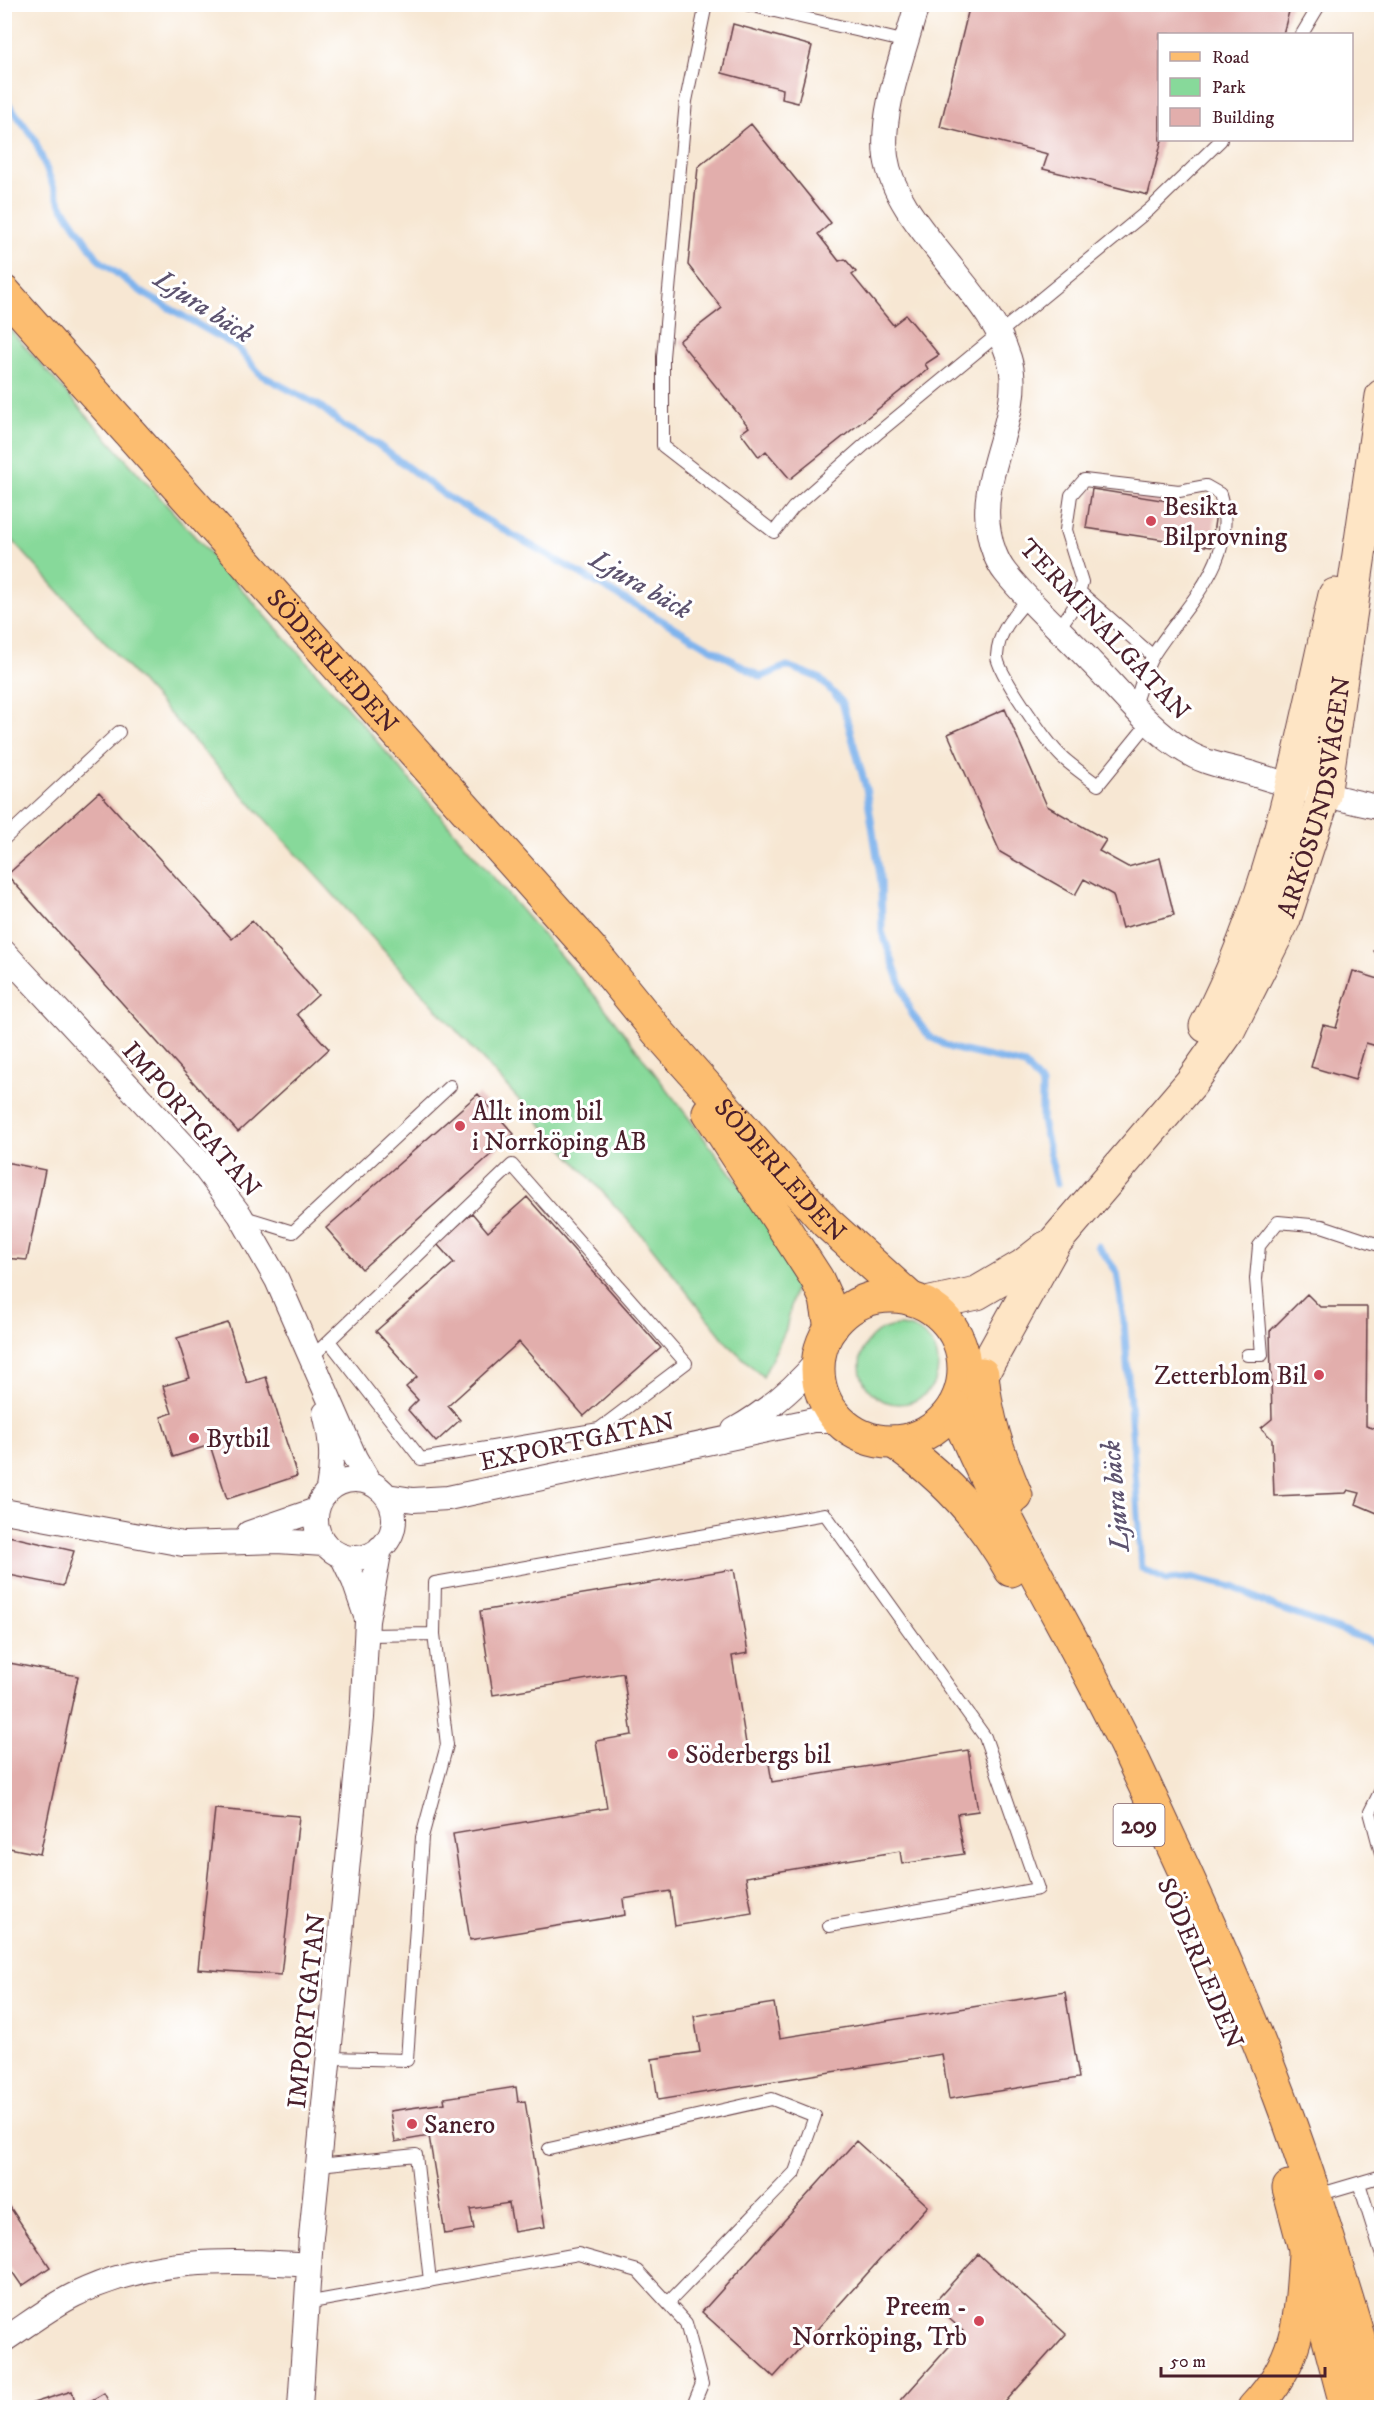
<svg xmlns="http://www.w3.org/2000/svg" width="1386" height="2412" viewBox="0 0 1386 2412" font-family="'IM FELL DW Pica',serif">
  <rect width="100%" height="100%" fill="#fff"/>
  <filter id="ink" filterUnits="userSpaceOnUse"><feTurbulence type="fractalNoise" baseFrequency=".0167" numOctaves="2"/><feDisplacementMap in="SourceGraphic" scale="12" xChannelSelector="R" yChannelSelector="G"/><feConvolveMatrix kernelMatrix="1 2 1 2 8 2 1 2 1" color-interpolation-filters="sRGB"/></filter>
  <filter id="wash" filterUnits="userSpaceOnUse"><feTurbulence type="fractalNoise" baseFrequency=".008" numOctaves="4" result="noise"/><feDisplacementMap in="SourceGraphic" scale="24" xChannelSelector="R" yChannelSelector="G"/><feGaussianBlur stdDeviation="1.35" result="paint"/><feColorMatrix in="noise" values="0 0 0 0 0 0 0 0 0 0 0 0 0 0 0 0 0 1.4 0 .05"/><feComposite in="paint" operator="in"/></filter>
  <g filter="url(#wash)">
    <rect width="100%" height="100%" fill="#f7e7d3"/>
    <!-- green -->
    <path fill="#87d99a" stroke="#687c62" stroke-width="1.5" d="M 4,323 L 356,717 L 601,1003 L 800,1264 L 786,1329 L 763,1377 L 727,1343 L 646,1240 L 5,532 Z
      M860 1365a39 39 0 1 1 78 0a39 39 0 1 1-78 0Z"/>
    <g fill="none" stroke-linecap="round" stroke-linejoin="round">
      <!-- stream -->
      <path stroke="#7fb4ed" stroke-width="7" d="M 4,98 L 34,138 L 60,203 L 99,260 L 143,293 L 237,347 L 261,375 L 320,406 L 344,426 L 377,444 L 446,496 L 478,515 L 761,677 L 787,666 L 819,678 L 842,702 L 866,788 L 881,882 L 882,932 L 911,1013 L 930,1037 L 951,1048 L 1025,1065 L 1042,1085 L 1042,1121 L 1057,1184
        M 1098,1246 L 1117,1272 L 1124,1322 L 1142,1568 L 1166,1580 L 1193,1578 L 1233,1587 L 1275,1607 L 1382,1645"/>
    </g>
    <g id="blocks">
      <!-- building -->
      <path fill="#e2aeac" d="M 970,4 L 1291,4 L 1283,34 L 1160,34 L 1160,140 L 1162,140 L 1148,195 L 1043,169 L 1048,154 L 940,127 Z
        M 733,24 L 812,46 L 798,103 L 782,99 L 783,89 L 722,73 Z
        M 751,124 L 831,223 L 818,234 L 839,261 L 845,259 L 856,272 L 852,275 L 893,325 L 906,315 L 939,355 L 925,364 L 928,369 L 790,479 L 766,451 L 759,457 L 741,433 L 749,427 L 679,341 L 722,308 L 688,265 L 698,167 Z
        M 1092,489 L 1168,501 L 1167,506 L 1216,513 L 1211,547 L 1086,528 Z
        M 1005,709 L 1047,806 L 1106,840 L 1099,851 L 1128,867 L 1160,858 L 1174,915 L 1122,928 L 1113,895 L 1084,879 L 1075,895 L 1000,852 L 948,734 Z
        M 99,792 L 232,939 L 252,921 L 318,995 L 297,1014 L 329,1049 L 238,1132 L 7,875 Z
        M 1382,946 L 1382,962 L 1374,951 Z
        M 1353,971 L 1382,980 L 1382,1041 L 1380,1047 L 1366,1043 L 1355,1080 L 1311,1067 L 1323,1025 L 1336,1028 Z
        M 478,1094 L 514,1134 L 362,1269 L 326,1228 Z
        M 5,1162 L 45,1170 L 27,1260 L 4,1258 Z
        M 527,1197 L 661,1348 L 584,1416 L 519,1342 L 448,1406 L 460,1420 L 436,1442 L 408,1410 L 418,1400 L 406,1387 L 417,1377 L 376,1331 L 454,1263 L 437,1244 L 472,1213 L 488,1232 Z
        M 1307,1294 L 1320,1307 L 1367,1307 L 1366,1426 L 1382,1431 L 1382,1515 L 1356,1504 L 1360,1493 L 1348,1490 L 1346,1493 L 1274,1496 L 1272,1439 L 1261,1428 L 1272,1419 L 1270,1331 Z
        M 228,1323 L 247,1383 L 266,1377 L 297,1476 L 227,1499 L 210,1445 L 173,1457 L 161,1417 L 172,1413 L 163,1386 L 190,1378 L 177,1338 Z
        M 4,1535 L 74,1551 L 63,1586 L 4,1574 Z
        M 734,1569 L 748,1653 L 732,1656 L 748,1756 L 767,1752 L 772,1782 L 968,1750 L 978,1811 L 957,1814 L 964,1854 L 902,1864 L 900,1851 L 746,1877 L 752,1913 L 675,1926 L 670,1891 L 623,1899 L 625,1915 L 470,1940 L 453,1834 L 607,1808 L 596,1741 L 632,1735 L 623,1673 L 493,1695 L 480,1611 Z
        M 4,1662 L 78,1676 L 40,1854 L 4,1847 Z
        M 215,1809 L 299,1816 L 281,1975 L 198,1969 Z
        M 1065,1992 L 1079,2078 L 949,2099 L 942,2054 L 658,2100 L 652,2059 L 700,2052 L 694,2016 L 774,2003 L 780,2038 Z
        M 516,2087 L 518,2102 L 525,2101 L 545,2227 L 514,2232 L 509,2203 L 470,2209 L 474,2229 L 445,2234 L 429,2136 L 395,2142 L 390,2111 L 445,2103 L 444,2098 Z
        M 856,2141 L 928,2206 L 774,2377 L 702,2312 Z
        M 4,2198 L 50,2267 L 22,2286 L 4,2260 Z
        M 978,2254 L 1066,2334 L 1000,2408 L 894,2408 L 963,2331 L 933,2304 Z
        M 72,2391 L 77,2408 L 20,2408 L 20,2407 Z
        M 104,2393 L 112,2408 L 87,2408 L 85,2404 Z"/>
    </g>
  </g>
  <g filter="url(#ink)">
    <use href="#blocks" fill-opacity="0" stroke="#643d44" stroke-width="1.5"/>
    <g fill="none" stroke-linecap="round" stroke-linejoin="round">
      <defs>
        <path id="service" d="M 706,4 L 686,101 L 663,357 L 663,446 L 774,532 L 793,508 L 879,432 L 1150,209 L 1221,140
          M 745,4 L 907,42
          M 1302,34 L 1320,4
          M 1080,592 L 1153,656
          M 1030,597 C 1014,615 998,631 997,656 C 997,672 1048,744 1062,757 C 1073,767 1086,776 1098,785 L 1150,721
          M 1059,628 L 1076,604 L 1082,582 L 1066,530 L 1071,495 L 1084,480 L 1179,491 L 1206,486 L 1220,494 C 1241,558 1186,604 1154,654 C 1145,668 1140,689 1134,705
          M 4,839 L 119,732
          M 241,1216 L 293,1232 L 450,1086
          M 1247,1355 L 1262,1355 L 1256,1279 L 1259,1246 L 1278,1222 L 1322,1226 L 1382,1246
          M 312,1357 L 512,1165 L 686,1363 L 599,1429 L 421,1459 L 329,1341
          M 368,1635 L 434,1634 L 435,1583 L 825,1514 L 985,1737 L 1038,1889 L 829,1926
          M 1380,1792 L 1370,1812 L 1382,1857
          M 331,2058 L 407,2060 L 422,1837 L 447,1745 L 434,1634
          M 549,2149 L 772,2099 L 815,2116 L 795,2172 L 668,2303
          M 319,2165 L 416,2155 L 430,2281
          M 1359,2183 L 1382,2256
          M 1331,2191 L 1382,2176
          M 306,2303 L 578,2254 L 638,2271 L 686,2323 L 702,2384 L 692,2408"/>
        <path id="minor" d="M 917,4 C 905,51 880,109 886,157 C 892,198 927,236 952,268 C 974,296 998,323 1009,358 C 1026,412 977,472 989,533 C 991,546 997,562 1005,572 C 1029,603 1064,633 1091,662 C 1119,690 1151,731 1185,751 C 1206,765 1233,767 1256,775 C 1298,788 1339,799 1382,808
          M 4,952 L 204,1167 L 240,1215 L 277,1280 L 355,1458 L 369,1482
          M 325,1413 C 332,1440 333,1462 328,1489
          M 734,1430 C 768,1411 794,1389 819,1359
          M316 1519a39 39 0 1 1 78 0a39 39 0 1 1-78 0Z
          M 387,1496 L 413,1500 L 448,1498 L 814,1420 L 839,1420
          M 4,1511 L 183,1544 L 277,1541 L 324,1544
          M 249,1533 L 316,1510
          M 342,1556 L 354,1581 L 366,1616
          M 4,2340 C 27,2325 50,2307 74,2295 C 149,2258 228,2259 309,2265
          M 300,2408 L 311,2237 L 362,1718 L 367,1621 L 380,1548"/>
        <g id="secondary">
          <path d="M 1206,1026 C 1276,892 1302,741 1335,595"/>
          <path d="M 926,1304 L 977,1293 L 1023,1266 L 1046,1248"/>
          <path id="s1" d="M 958,1399 L 982,1374 L 1055,1242 L 1191,1083 L 1228,1031 L 1284,919 L 1324,796 L 1382,396"/>
        </g>
        <g id="primary">
          <path id="s2" d="M 4,292 L 593,952 L 658,1032 L 826,1222 L 911,1299"/>
          <path d="M 709,1112 L 817,1279 L 826,1299 L 831,1328"/>
          <circle cx="891" cy="1369" r="73"/>
          <path d="M 982,1374 C 986,1418 999,1456 1016,1496"/>
          <path d="M 954,1407 C 1004,1528 1076,1639 1132,1758 C 1184,1869 1236,1980 1279,2094 C 1318,2197 1347,2303 1380,2408"/>
          <path d="M 894,1442 C 942,1475 983,1519 1011,1570"/>
          <path d="M 1289,2188 L 1347,2408"/>
        </g>
        <path id="trunk" d="M 1254,2408 C 1300,2360 1301,2316 1305,2253"/>
      </defs>
      <!-- service casing -->
      <use href="#service" stroke="#643d44" stroke-width="14"/>
      <!-- minor casing -->
      <use href="#minor" stroke="#643d44" stroke-width="26"/>
      <!-- secondary casing -->
      <use href="#secondary" stroke="#643d44" stroke-width="35"/>
      <!-- primary casing -->
      <use href="#primary" stroke="#643d44" stroke-width="35"/>
      <!-- trunk casing -->
      <use href="#trunk" stroke="#643d44" stroke-width="35"/>
      <!-- service -->
      <use href="#service" stroke="#fff" stroke-width="12"/>
      <!-- minor -->
      <use href="#minor" stroke="#fff" stroke-width="24"/>
      <!-- secondary -->
      <use href="#secondary" stroke="#fee5c5" stroke-width="33"/>
      <!-- primary -->
      <use href="#primary" stroke="#fcbd6f" stroke-width="33"/>
      <!-- trunk -->
      <use href="#trunk" stroke="#fcbd6f" stroke-width="33"/>
    </g>
  </g>
  <!-- markers -->
  <g fill="#d1495b" stroke="#fff" stroke-width="2">
    <circle cx="1151" cy="521" r="6"/>
    <circle cx="460" cy="1126" r="6"/>
    <circle cx="1319" cy="1375" r="6"/>
    <circle cx="194" cy="1438" r="6"/>
    <circle cx="673" cy="1754" r="6"/>
    <circle cx="412" cy="2124" r="6"/>
    <circle cx="979" cy="2321" r="6"/>
  </g>
  <g text-anchor="middle" stroke-width="6" stroke-linejoin="round" paint-order="stroke">
    <!-- shield labels -->
    <rect fill="#fff" stroke="#80626b" stroke-width="1.5" x="1113.5" y="1804" width="51" height="42" rx="4.5"/>
    <g font-size="24" font-weight="bold" fill="#4a1f2b">
      <text x="1139" y="1833">209</text>
    </g>
    <!-- poi labels -->
    <g font-size="26" fill="#4a1f2b" stroke="#fff" text-anchor="start">
      <text x="1163" y="515">Besikta<tspan x="1163" dy="30">Bilprovning</tspan></text>
      <text x="472" y="1120">Allt inom bil<tspan x="472" dy="30">i Norrköping AB</tspan></text>
      <text x="1307" y="1384" text-anchor="end">Zetterblom Bil</text>
      <text x="206" y="1447">Bytbil</text>
      <text x="685" y="1763">Söderbergs bil</text>
      <text x="424" y="2133">Sanero</text>
      <text x="967" y="2315" text-anchor="end">Preem -<tspan x="967" dy="30">Norrköping, Trb</tspan></text>
    </g>
    <!-- street labels -->
    <g font-size="26" fill="#4a1f2b" stroke="#fff">
      <text transform="translate(1105 629) rotate(47)" y="9">TERMINALGATAN</text>
      <text dy="9" stroke="none"><textPath href="#s2" startOffset="494">SÖDERLEDEN</textPath></text>
      <text dy="9" stroke="none"><textPath href="#s1" startOffset="710">ARKÖSUNDSVÄGEN</textPath></text>
      <text transform="translate(192 1119) rotate(49)" y="9">IMPORTGATAN</text>
      <text dy="9" stroke="none"><textPath href="#s2" startOffset="1172">SÖDERLEDEN</textPath></text>
      <text transform="translate(577 1441) rotate(-12)" y="9">EXPORTGATAN</text>
      <text transform="translate(1201 1963) rotate(67)" y="9">SÖDERLEDEN</text>
      <text transform="translate(306 2011) rotate(-84)" y="9">IMPORTGATAN</text>
    </g>
    <!-- water labels -->
    <g font-size="27" font-style="italic" fill="#5d536f" stroke="#fff">
      <text transform="translate(204 306) rotate(33)" y="9">Ljura bäck</text>
      <text transform="translate(641 584) rotate(30)" y="9">Ljura bäck</text>
      <text transform="translate(1115 1496) rotate(-95)" y="9">Ljura bäck</text>
    </g>
  </g>
  <!-- margin -->
  <rect width="1386" height="2412" fill="none" stroke="#fff" stroke-width="24"/>
  <!-- legend -->
  <rect x="1158" y="33" width="195" height="108" fill="#ffffff" stroke="#b7a5aa" stroke-width="1.5"/>
  <rect x="1170" y="52" width="30" height="9" fill="#fcbd6f" stroke="#b7a5aa" stroke-width="1.5"/>
  <text x="1212" y="63" font-size="18" fill="#4a1f2b">Road</text>
  <rect x="1170" y="78" width="30" height="18" fill="#87d99a" stroke="#b7a5aa" stroke-width="1.5"/>
  <text x="1212" y="93" font-size="18" fill="#4a1f2b">Park</text>
  <rect x="1170" y="108" width="30" height="18" fill="#e2aeac" stroke="#b7a5aa" stroke-width="1.5"/>
  <text x="1212" y="123" font-size="18" fill="#4a1f2b">Building</text>
  <!-- scale -->
  <path d="M1161 2367v9h164v-9" fill="none" stroke="#4a1f2b" stroke-width="3"/>
  <text x="1170" y="2367" font-size="18" fill="#4a1f2b" stroke="#ffffff" stroke-width="4.5" paint-order="stroke">50 m</text>
</svg>
